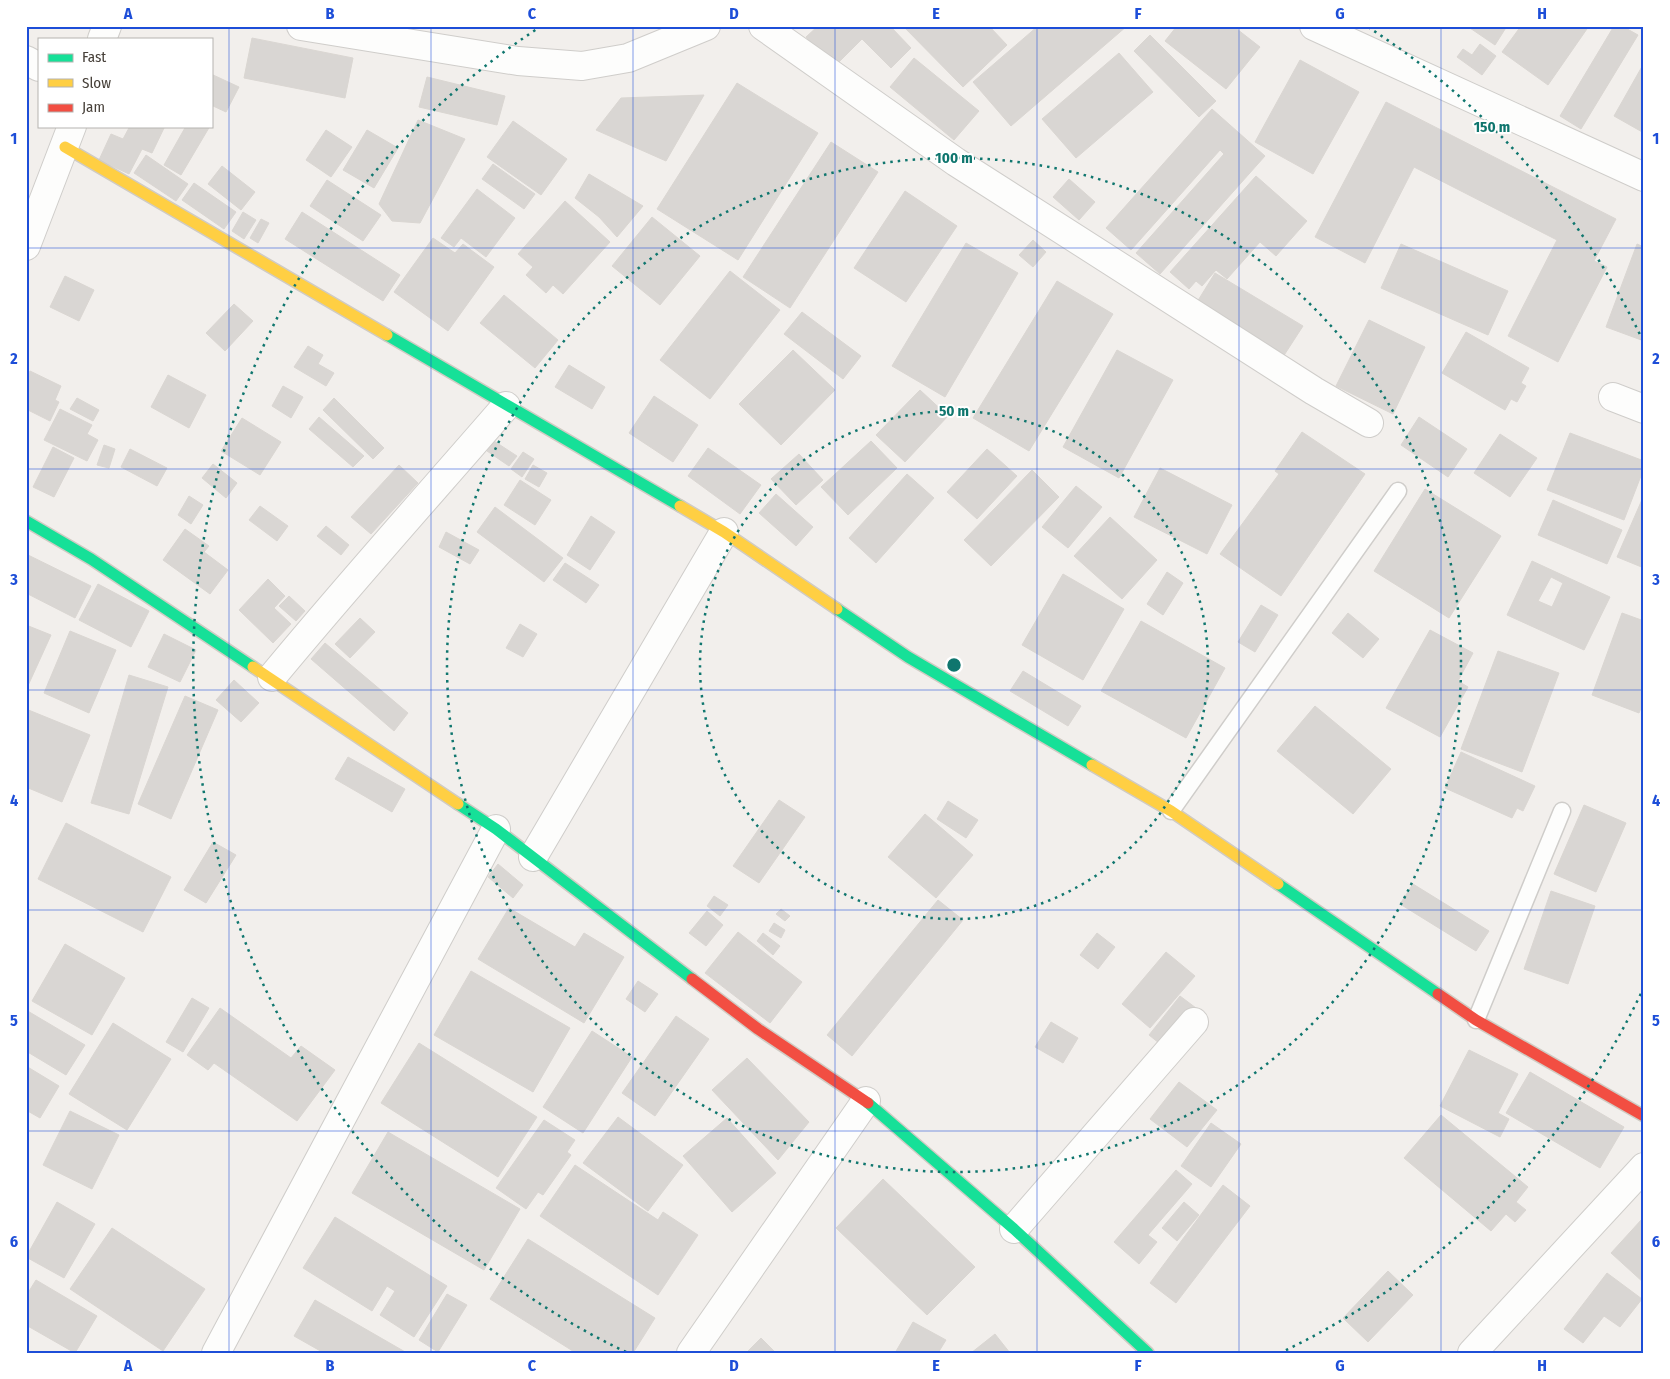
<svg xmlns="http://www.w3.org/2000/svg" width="1670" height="1379" viewBox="0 0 1670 1379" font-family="'Fira Sans Condensed',sans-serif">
  <rect width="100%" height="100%" fill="#f2efec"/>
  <!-- building -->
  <path fill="#d9d6d3" stroke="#dad6d2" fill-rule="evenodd" d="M 818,26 L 890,26 L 911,48 L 891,68 L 862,39 L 835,66 L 806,37 Z
    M 903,26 L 989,26 L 1007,45 L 963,87 Z
    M 1038,26 L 1127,26 L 1011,126 L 973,82 Z
    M 1177,26 L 1233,26 L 1260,47 L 1226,89 L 1165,41 Z
    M 1467,26 L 1507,26 L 1495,45 Z
    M 1521,26 L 1589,26 L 1548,85 L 1502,52 Z
    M 1614,26 L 1622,26 L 1638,35 L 1581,129 L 1560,116 Z
    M 1150,35 L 1216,101 L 1199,117 L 1134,51 Z
    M 252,38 L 353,58 L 345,98 L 244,78 Z
    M 1480,44 L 1496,56 L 1482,75 L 1457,57 L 1463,49 L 1472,55 Z
    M 1119,53 L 1153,92 L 1076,158 L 1042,119 Z
    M 914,58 L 979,111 L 954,140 L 890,87 Z
    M 1300,60 L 1359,92 L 1313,174 L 1255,142 Z
    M 1644,63 L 1644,133 L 1614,116 Z
    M 211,74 L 239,87 L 226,112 L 211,105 Z
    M 427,77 L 505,96 L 497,125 L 419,107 Z
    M 737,83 L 818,133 L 738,260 L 657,209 Z
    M 704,95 L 666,161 L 596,130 L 621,98 Z
    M 1386,102 L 1616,219 L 1594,261 L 1607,267 L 1558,362 L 1508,336 L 1557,240 L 1414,167 L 1365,263 L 1315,237 Z
    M 1212,109 L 1265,156 L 1160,274 L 1136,253 L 1224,154 L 1220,150 L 1131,250 L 1106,228 Z
    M 418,120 L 465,139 L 420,223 L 392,221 L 379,204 Z
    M 513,121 L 567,159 L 541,195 L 487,157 Z
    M 130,126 L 165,126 L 152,153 L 142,149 L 129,174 L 99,160 L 111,134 L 123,139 Z
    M 186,126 L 210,126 L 181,175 L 164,165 Z
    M 326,130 L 352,147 L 331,177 L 306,160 Z
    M 367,130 L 398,148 L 374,188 L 343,170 Z
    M 831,142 L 878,172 L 790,308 L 743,277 Z
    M 146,155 L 188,184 L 176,201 L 134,173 Z
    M 493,164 L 535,194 L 524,209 L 482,179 Z
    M 222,166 L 255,192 L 241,210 L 208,184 Z
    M 589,174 L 643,206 L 617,237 L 599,217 L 575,198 Z
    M 1256,176 L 1307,221 L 1276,256 L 1260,242 L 1227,279 L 1216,270 L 1202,286 L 1196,281 L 1189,289 L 1170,272 Z
    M 1069,179 L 1095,202 L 1079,220 L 1053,197 Z
    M 327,180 L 381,215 L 363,241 L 310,206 Z
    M 194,183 L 236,212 L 224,229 L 182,200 Z
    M 477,189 L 515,218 L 486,257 L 461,238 L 454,247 L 441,238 Z
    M 905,191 L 957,226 L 906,302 L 854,268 Z
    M 565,201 L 610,242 L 563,294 L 553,285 L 546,293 L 526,275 L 533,267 L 518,254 Z
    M 243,212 L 256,220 L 244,239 L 232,231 Z
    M 302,212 L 400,275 L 383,301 L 285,239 Z
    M 652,217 L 700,256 L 660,305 L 612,266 Z
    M 261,219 L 269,223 L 258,243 L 250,238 Z
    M 433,238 L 455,253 L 463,244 L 494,267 L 448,331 L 394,292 Z
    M 1033,240 L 1046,252 L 1033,267 L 1019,255 Z
    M 966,243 L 1018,273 L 945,397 L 892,366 Z
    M 1401,244 L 1508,291 L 1488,335 L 1381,288 Z
    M 1637,244 L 1644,247 L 1644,341 L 1606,327 Z
    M 730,271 L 780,310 L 710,399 L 660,360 Z
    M 1215,273 L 1303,326 L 1281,360 L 1194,307 Z
    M 65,276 L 94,290 L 79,321 L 50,307 Z
    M 1057,281 L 1113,314 L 1029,451 L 973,418 Z
    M 504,295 L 558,340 L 535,368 L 480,323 Z
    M 234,304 L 253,321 L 225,351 L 206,333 Z
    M 802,312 L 861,356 L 843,379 L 784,334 Z
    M 1369,320 L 1425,347 L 1393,414 L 1336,386 Z
    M 1466,332 L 1529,368 L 1521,383 L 1526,386 L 1517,402 L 1511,399 L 1505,410 L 1442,373 Z
    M 308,346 L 323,355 L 318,364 L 334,373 L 326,386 L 294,367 Z
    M 793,350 L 835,390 L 781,445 L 739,404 Z
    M 1117,350 L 1173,380 L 1119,478 L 1063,447 Z
    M 569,365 L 605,387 L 592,409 L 555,387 Z
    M 30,371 L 61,386 L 55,400 L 59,402 L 50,421 L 26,409 L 26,379 Z
    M 168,375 L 206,395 L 189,428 L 151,407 Z
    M 283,386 L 303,397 L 291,418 L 272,406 Z
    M 920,390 L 948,416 L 905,462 L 876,435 Z
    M 654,396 L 698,425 L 673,462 L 629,433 Z
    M 77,398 L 99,410 L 93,421 L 70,409 Z
    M 334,398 L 384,448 L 373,459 L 323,410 Z
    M 60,409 L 92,425 L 87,434 L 98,440 L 87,461 L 44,440 Z
    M 319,417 L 364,456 L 353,467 L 309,429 Z
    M 1419,417 L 1467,449 L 1448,477 L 1401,445 Z
    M 242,418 L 281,442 L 260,475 L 221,451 Z
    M 1302,432 L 1365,474 L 1281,596 L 1220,554 L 1279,474 L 1275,471 Z
    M 1570,433 L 1644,461 L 1644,468 L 1624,520 L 1547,490 Z
    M 1500,434 L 1537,458 L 1510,497 L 1474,473 Z
    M 494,441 L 517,456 L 509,466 L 487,451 Z
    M 871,441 L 897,468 L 848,515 L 821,487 Z
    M 104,445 L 115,449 L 109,468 L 97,465 Z
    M 53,447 L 74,458 L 54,497 L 33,487 Z
    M 708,448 L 761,485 L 740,514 L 688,476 Z
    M 130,449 L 167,468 L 157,486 L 121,467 Z
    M 987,449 L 1017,476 L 977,519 L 947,492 Z
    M 523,452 L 534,459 L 522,477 L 511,469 Z
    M 799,454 L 823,480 L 796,505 L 771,479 Z
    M 213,464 L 237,483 L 226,498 L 202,478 Z
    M 399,465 L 418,483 L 371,534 L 351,517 Z
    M 533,465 L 547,473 L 539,487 L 525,479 Z
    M 1160,468 L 1232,505 L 1207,554 L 1134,517 Z
    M 1032,470 L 1059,497 L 991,566 L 964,540 Z
    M 907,474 L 934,498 L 876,563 L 849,538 Z
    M 520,480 L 551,500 L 535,525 L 504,505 Z
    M 1076,486 L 1102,507 L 1068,548 L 1042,527 Z
    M 1425,489 L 1501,536 L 1449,618 L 1374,571 Z
    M 776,494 L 813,527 L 796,546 L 759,513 Z
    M 1644,495 L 1644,568 L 1617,557 Z
    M 189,496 L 203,505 L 191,524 L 178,515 Z
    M 1553,500 L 1622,530 L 1607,564 L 1538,535 Z
    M 260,506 L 288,526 L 277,541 L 249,520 Z
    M 495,507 L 563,558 L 544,582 L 477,532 Z
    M 591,516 L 615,532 L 590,570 L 567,555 Z
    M 1110,517 L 1157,560 L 1122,599 L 1074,556 Z
    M 326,526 L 349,545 L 341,555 L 317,536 Z
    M 185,529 L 209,546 L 204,552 L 228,570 L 210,594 L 163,560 Z
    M 446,532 L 479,550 L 470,564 L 439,547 Z
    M 26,554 L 91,586 L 75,618 L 26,593 Z
    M 1532,561 L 1610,597 L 1584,650 L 1507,615 ZM 1551,577 L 1563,583 L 1552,607 L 1538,601 Z
    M 565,563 L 599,585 L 586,603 L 553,580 Z
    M 1167,572 L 1183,583 L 1163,615 L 1147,604 Z
    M 1063,574 L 1124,609 L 1083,680 L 1022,645 Z
    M 268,579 L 285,596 L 274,608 L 291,624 L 273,643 L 239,610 Z
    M 98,584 L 149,611 L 131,647 L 79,620 Z
    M 289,596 L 305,611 L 296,621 L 279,606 Z
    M 1261,605 L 1278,615 L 1255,652 L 1238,642 Z
    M 1348,613 L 1379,639 L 1363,658 L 1332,633 Z
    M 1622,613 L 1644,621 L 1644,701 L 1639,713 L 1592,695 Z
    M 360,618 L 375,632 L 350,658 L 335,644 Z
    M 1141,621 L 1225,668 L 1186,738 L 1101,691 Z
    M 520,624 L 537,634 L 523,657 L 506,648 Z
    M 26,625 L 51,635 L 26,690 Z
    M 1430,630 L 1473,653 L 1458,681 L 1468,687 L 1440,737 L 1386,708 Z
    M 70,631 L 116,650 L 89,713 L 44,693 Z
    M 164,634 L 196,650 L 180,682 L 148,667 Z
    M 325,643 L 408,713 L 394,731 L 311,659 Z
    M 1498,651 L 1559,673 L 1522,772 L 1461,749 Z
    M 1023,671 L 1081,706 L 1068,726 L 1010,691 Z
    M 129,675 L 168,687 L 129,814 L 91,803 Z
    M 234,680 L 259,703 L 241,722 L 216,700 Z
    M 185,696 L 218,710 L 171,819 L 138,804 Z
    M 1315,706 L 1391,769 L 1353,814 L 1277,751 Z
    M 26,709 L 90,735 L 62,802 L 26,787 Z
    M 1461,752 L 1535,786 L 1523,811 L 1517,808 L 1512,818 L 1445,788 Z
    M 348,757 L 405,789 L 392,812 L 335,779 Z
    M 779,800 L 805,817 L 759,883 L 733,866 Z
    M 948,801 L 978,820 L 966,838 L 937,819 Z
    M 1584,805 L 1626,823 L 1596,892 L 1554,874 Z
    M 925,814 L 973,855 L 936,898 L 888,857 Z
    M 66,823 L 171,877 L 143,932 L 38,879 Z
    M 213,842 L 236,855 L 206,903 L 184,890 Z
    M 498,864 L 523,885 L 513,898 L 488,877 Z
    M 1413,884 L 1489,931 L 1476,951 L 1400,904 Z
    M 1551,891 L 1595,906 L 1568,984 L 1524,969 Z
    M 714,896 L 728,905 L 720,916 L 707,906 Z
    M 938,900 L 963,920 L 852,1056 L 827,1035 Z
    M 509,908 L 575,947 L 584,933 L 624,957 L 584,1023 L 478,959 Z
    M 781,909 L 790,916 L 785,921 L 776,914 Z
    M 707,911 L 723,925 L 706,946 L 689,933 Z
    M 774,923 L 785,930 L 781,938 L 769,931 Z
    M 738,932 L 802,982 L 770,1023 L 705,973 Z
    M 763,933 L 780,946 L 773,955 L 757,941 Z
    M 1097,933 L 1115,947 L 1098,969 L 1080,955 Z
    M 65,944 L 125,978 L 92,1035 L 32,1001 Z
    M 1166,952 L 1195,976 L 1150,1028 L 1122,1004 Z
    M 471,971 L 570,1028 L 533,1092 L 434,1035 Z
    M 638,981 L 658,994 L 645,1012 L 626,999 Z
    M 1180,996 L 1196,1008 L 1164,1047 L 1149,1035 Z
    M 192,998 L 209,1008 L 183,1052 L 166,1042 Z
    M 220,1008 L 291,1058 L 301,1046 L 335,1070 L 297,1121 L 214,1063 L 208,1070 L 187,1055 Z
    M 26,1010 L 85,1045 L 66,1075 L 26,1051 Z
    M 676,1016 L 709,1039 L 655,1116 L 622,1093 Z
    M 1051,1022 L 1078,1038 L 1063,1063 L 1035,1047 Z
    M 113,1023 L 171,1059 L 127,1130 L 69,1094 Z
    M 592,1031 L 632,1057 L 583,1133 L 543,1107 Z
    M 419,1043 L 537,1117 L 498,1177 L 381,1103 Z
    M 1469,1050 L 1518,1074 L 1498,1113 L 1509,1119 L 1500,1137 L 1440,1106 Z
    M 747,1058 L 809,1122 L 778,1160 L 712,1090 Z
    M 26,1066 L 59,1086 L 40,1118 L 26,1110 Z
    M 1530,1072 L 1624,1127 L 1600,1168 L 1506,1113 Z
    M 1179,1082 L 1217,1110 L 1187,1147 L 1150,1119 Z
    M 70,1111 L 119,1135 L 92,1189 L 43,1165 Z
    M 1441,1115 L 1528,1187 L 1516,1202 L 1526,1210 L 1515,1222 L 1506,1214 L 1491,1231 L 1404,1158 Z
    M 618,1117 L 683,1165 L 648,1211 L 583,1163 Z
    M 727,1118 L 776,1173 L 732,1212 L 683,1156 Z
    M 544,1120 L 575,1140 L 567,1152 L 571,1155 L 543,1195 L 538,1192 L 526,1209 L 496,1188 Z
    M 1211,1123 L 1241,1144 L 1211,1187 L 1181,1166 Z
    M 388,1132 L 520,1209 L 484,1270 L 352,1193 Z
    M 575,1165 L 658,1220 L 663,1212 L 698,1235 L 658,1295 L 540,1216 Z
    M 1176,1170 L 1192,1184 L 1148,1235 L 1157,1242 L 1139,1264 L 1114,1242 Z
    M 883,1179 L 975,1267 L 927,1315 L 836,1228 Z
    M 1223,1185 L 1250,1206 L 1176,1303 L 1150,1283 Z
    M 57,1202 L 95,1224 L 64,1278 L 26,1257 Z
    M 1184,1202 L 1199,1215 L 1177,1241 L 1162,1228 Z
    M 335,1217 L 447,1286 L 414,1337 L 380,1315 L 395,1291 L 387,1286 L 372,1311 L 303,1268 Z
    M 1642,1219 L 1644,1220 L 1644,1283 L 1611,1253 Z
    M 112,1228 L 205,1289 L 163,1351 L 70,1289 Z
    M 528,1239 L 655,1318 L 633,1353 L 576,1353 L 490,1299 Z
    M 1388,1271 L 1413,1295 L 1368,1342 L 1343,1318 Z
    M 1607,1273 L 1642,1299 L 1620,1327 L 1604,1316 L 1583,1343 L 1564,1329 Z
    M 36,1280 L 97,1316 L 75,1353 L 26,1325 L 26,1296 Z
    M 447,1294 L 467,1305 L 438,1352 L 419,1340 Z
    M 315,1300 L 407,1353 L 324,1353 L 294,1336 Z
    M 913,1322 L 946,1340 L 938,1353 L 895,1353 Z
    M 995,1334 L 1010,1353 L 971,1353 Z
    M 761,1338 L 776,1353 L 746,1353 Z"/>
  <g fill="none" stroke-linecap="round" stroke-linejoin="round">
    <defs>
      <path id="lane" d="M 1171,811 L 1398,491
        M 1476,1020 L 1562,811"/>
      <path id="street" d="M 301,26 L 518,61 L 582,66 L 628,58 L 706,26
        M 763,26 L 956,162 L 1314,391 L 1369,423
        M 1314,26 L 1644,177
        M 102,39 L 107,26
        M 26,60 L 39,67
        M 26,246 L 72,126
        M 1613,397 L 1644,409
        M 272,677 C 348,585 428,496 506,406
        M 533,857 L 724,532
        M 1014,1229 L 1194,1022
        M 216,1353 L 496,829
        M 691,1353 L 866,1101
        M 1472,1353 L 1644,1167"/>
      <path id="fast" d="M 387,335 L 680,506
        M 26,521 L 91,559 L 253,667
        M 837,609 L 908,657 L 1092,765
        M 458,804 L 496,829 L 692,979
        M 1278,884 L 1438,994
        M 868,1103 L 1014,1229 L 1148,1353"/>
      <path id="slow" d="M 65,147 L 387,335
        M 680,506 L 724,532 L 837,609
        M 253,667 L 458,804
        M 1092,765 L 1171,811 L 1278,884"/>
      <path id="jam" d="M 692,979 L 758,1029 L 868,1103
        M 1438,994 L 1476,1020 L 1644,1116"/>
    </defs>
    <!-- lane casing -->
    <use href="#lane" stroke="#cfcdca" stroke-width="19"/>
    <!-- street casing -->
    <use href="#street" stroke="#cfcdca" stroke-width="30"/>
    <!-- fast casing -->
    <use href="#fast" stroke="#d0cbc3" stroke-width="14"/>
    <!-- slow casing -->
    <use href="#slow" stroke="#d0cbc3" stroke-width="14"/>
    <!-- jam casing -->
    <use href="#jam" stroke="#d0cbc3" stroke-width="14"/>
    <!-- lane -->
    <use href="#lane" stroke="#fdfdfc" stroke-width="16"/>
    <!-- street -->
    <use href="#street" stroke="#fdfdfc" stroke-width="28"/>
    <!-- fast -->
    <use href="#fast" stroke="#16e098" stroke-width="11"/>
    <!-- slow -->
    <use href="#slow" stroke="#ffcf43" stroke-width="11"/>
    <!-- jam -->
    <use href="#jam" stroke="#f24e42" stroke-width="11"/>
  </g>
  <!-- grid -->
  <path fill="none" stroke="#1d4ed8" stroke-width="1" stroke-opacity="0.55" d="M 229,26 L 229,1353M 431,26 L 431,1353M 633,26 L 633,1353M 835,26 L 835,1353M 1037,26 L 1037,1353M 1239,26 L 1239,1353M 1441,26 L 1441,1353M 26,248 L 1644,248M 26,469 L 1644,469M 26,690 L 1644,690M 26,910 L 1644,910M 26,1131 L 1644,1131"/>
  <!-- distance rings -->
  <g fill="none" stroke="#0f766e" stroke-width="2.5" stroke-dasharray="2.5 5">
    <circle cx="954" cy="665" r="254"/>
    <circle cx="954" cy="665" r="507"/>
    <path d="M1644 987A761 761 0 0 1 1282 1352M626 1352A761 761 0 0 1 540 27M1368 27A761 761 0 0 1 1644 343"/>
  </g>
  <circle cx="954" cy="665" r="8" fill="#0f766e" stroke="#fff" stroke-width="2.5"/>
  <g font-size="15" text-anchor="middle" font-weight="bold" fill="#0f766e" stroke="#fff" stroke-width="4" stroke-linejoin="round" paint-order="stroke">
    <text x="1492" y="132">150 m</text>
    <text x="954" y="163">100 m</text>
    <text x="954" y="416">50 m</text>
  </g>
  <!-- border -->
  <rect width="1670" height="1379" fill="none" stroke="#ffffff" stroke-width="55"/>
  <!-- legend -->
  <rect x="38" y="38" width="175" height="90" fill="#ffffff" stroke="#b5b3b0"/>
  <rect x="48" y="54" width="25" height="8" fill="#16e098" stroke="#b5b3b0"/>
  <text x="82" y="62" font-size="15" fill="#474039">Fast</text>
  <rect x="48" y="79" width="25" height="8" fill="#ffcf43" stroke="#b5b3b0"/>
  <text x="82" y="88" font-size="15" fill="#474039">Slow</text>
  <rect x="48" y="104" width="25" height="8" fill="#f24e42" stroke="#b5b3b0"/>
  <text x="82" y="112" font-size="15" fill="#474039">Jam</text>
  <rect x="28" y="28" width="1614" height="1324" fill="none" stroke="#1d4ed8" stroke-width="2"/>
  <g font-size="16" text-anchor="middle" font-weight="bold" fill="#1d4ed8">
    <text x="128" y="19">A</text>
    <text x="330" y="19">B</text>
    <text x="532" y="19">C</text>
    <text x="734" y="19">D</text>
    <text x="936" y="19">E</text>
    <text x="1138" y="19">F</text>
    <text x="1340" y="19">G</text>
    <text x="1542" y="19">H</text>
    <text x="14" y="144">1</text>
    <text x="1656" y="144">1</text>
    <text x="14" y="364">2</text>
    <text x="1656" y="364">2</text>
    <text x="14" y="585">3</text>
    <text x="1656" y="585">3</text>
    <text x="14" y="806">4</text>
    <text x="1656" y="806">4</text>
    <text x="14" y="1026">5</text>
    <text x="1656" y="1026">5</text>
    <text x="14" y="1247">6</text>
    <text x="1656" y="1247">6</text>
    <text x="128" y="1371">A</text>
    <text x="330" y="1371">B</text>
    <text x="532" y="1371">C</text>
    <text x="734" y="1371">D</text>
    <text x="936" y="1371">E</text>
    <text x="1138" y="1371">F</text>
    <text x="1340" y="1371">G</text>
    <text x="1542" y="1371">H</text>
  </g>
</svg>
